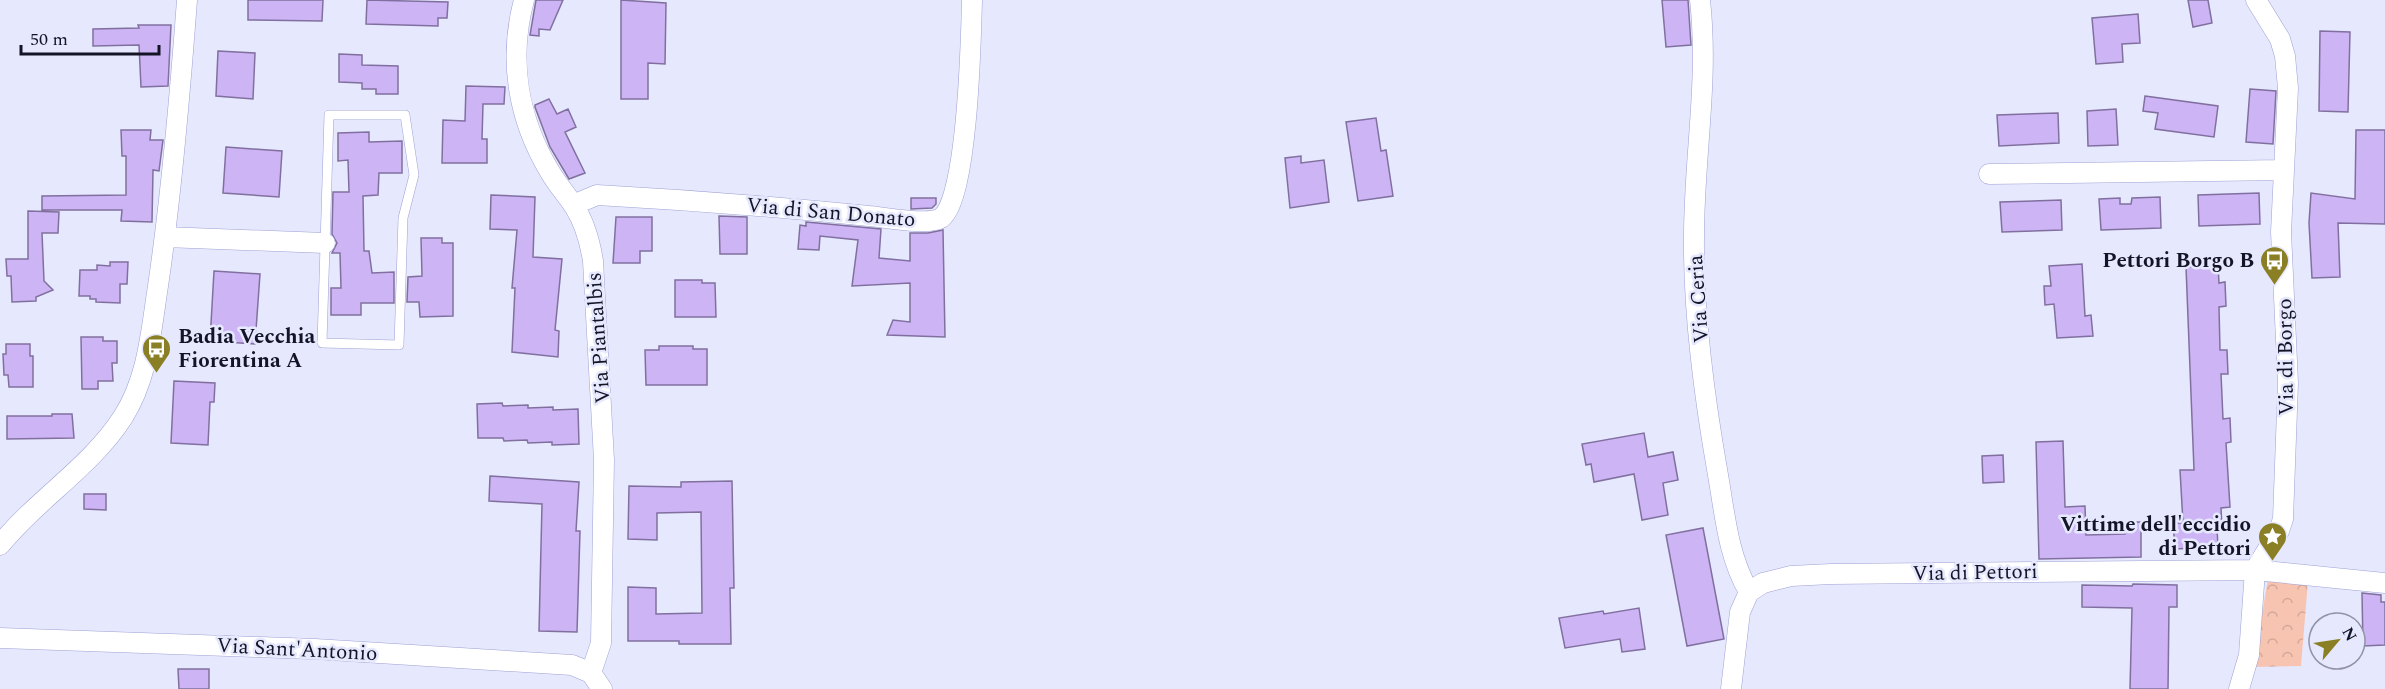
<svg xmlns="http://www.w3.org/2000/svg" width="2385" height="689" viewBox="0 0 2385 689" font-family="Spectral,serif">
  <defs>
    <pattern id="park-crowns" width="20" height="18" patternUnits="userSpaceOnUse" patternTransform="scale(1.5)"><rect width="20" height="18" fill="#f7c4b2"/><path d="M2 6a3 3 0 1 1 6 0M12 15a3 3 0 1 1 6 0" fill="none" stroke="#d3a899"/></pattern>
  </defs>
  <rect width="100%" height="100%" fill="#e6e8fe"/>
  <!-- park -->
  <path fill="url(#park-crowns)" d="M 2268,579 L 2308,581 L 2301,666 L 2253,667 Z"/>
  <!-- building -->
  <path fill="#ccb4f5" stroke="#81709f" stroke-width="1.5" d="M 248,0 L 323,0 L 322,21 L 248,20 Z
    M 367,0 L 448,2 L 447,18 L 438,18 L 438,26 L 366,24 Z
    M 536,0 L 563,0 L 550,30 L 539,29 L 539,36 L 530,35 Z
    M 621,0 L 666,3 L 665,64 L 648,63 L 648,99 L 621,99 Z
    M 1662,0 L 1688,0 L 1691,45 L 1666,47 Z
    M 2188,0 L 2208,0 L 2212,23 L 2193,27 Z
    M 2138,14 L 2140,43 L 2122,44 L 2123,62 L 2096,64 L 2092,18 Z
    M 138,25 L 171,25 L 168,86 L 141,87 L 139,45 L 93,46 L 93,29 L 139,28 Z
    M 2320,31 L 2350,32 L 2348,112 L 2319,111 Z
    M 218,51 L 255,53 L 253,99 L 216,96 Z
    M 339,54 L 362,55 L 362,65 L 398,66 L 398,94 L 376,94 L 376,89 L 362,89 L 362,83 L 339,82 Z
    M 466,86 L 505,87 L 504,104 L 483,104 L 482,139 L 487,139 L 487,163 L 442,163 L 443,120 L 465,121 Z
    M 2250,89 L 2276,91 L 2273,144 L 2246,142 Z
    M 2145,96 L 2218,106 L 2214,137 L 2155,129 L 2158,113 L 2143,111 Z
    M 549,99 L 557,114 L 568,109 L 576,127 L 565,132 L 585,173 L 569,179 L 550,147 L 535,107 L 535,105 Z
    M 2116,109 L 2118,145 L 2088,146 L 2087,111 Z
    M 2058,113 L 2059,143 L 1999,146 L 1997,115 Z
    M 1376,118 L 1381,151 L 1386,150 L 1393,196 L 1358,201 L 1346,122 Z
    M 121,130 L 151,130 L 150,140 L 163,140 L 159,171 L 153,170 L 152,222 L 121,221 L 122,210 L 42,210 L 42,196 L 126,195 L 126,156 L 122,156 Z
    M 2356,130 L 2385,130 L 2385,224 L 2338,223 L 2340,277 L 2312,278 L 2309,223 L 2311,193 L 2355,199 Z
    M 369,132 L 369,142 L 402,141 L 402,173 L 379,173 L 378,195 L 363,196 L 364,251 L 369,251 L 372,273 L 394,272 L 394,303 L 361,303 L 361,315 L 331,315 L 331,288 L 341,288 L 340,253 L 332,253 L 337,243 L 332,234 L 333,192 L 349,192 L 348,160 L 338,161 L 338,133 Z
    M 226,147 L 282,151 L 279,197 L 223,193 Z
    M 1301,156 L 1301,163 L 1324,160 L 1329,202 L 1290,208 L 1285,158 Z
    M 2259,193 L 2260,224 L 2199,226 L 2198,195 Z
    M 491,195 L 535,197 L 533,257 L 562,259 L 555,330 L 559,331 L 558,357 L 512,352 L 515,288 L 512,288 L 517,230 L 490,229 Z
    M 2160,197 L 2161,228 L 2101,230 L 2099,199 L 2120,198 L 2120,204 L 2131,204 L 2132,198 Z
    M 911,198 L 936,198 L 936,204 L 932,208 L 911,209 Z
    M 2061,200 L 2062,230 L 2002,232 L 2000,202 Z
    M 28,211 L 59,212 L 58,233 L 42,233 L 44,281 L 53,290 L 36,297 L 36,301 L 12,302 L 11,276 L 7,276 L 6,259 L 28,259 Z
    M 719,216 L 747,217 L 747,254 L 720,254 Z
    M 616,217 L 652,217 L 652,251 L 640,251 L 640,263 L 613,263 Z
    M 806,222 L 881,229 L 879,258 L 910,261 L 910,233 L 928,233 L 943,230 L 945,337 L 887,335 L 893,320 L 910,322 L 910,283 L 852,286 L 858,240 L 820,236 L 819,250 L 798,249 L 800,225 L 806,226 Z
    M 421,238 L 442,238 L 442,243 L 453,243 L 453,316 L 420,317 L 419,302 L 407,302 L 408,277 L 422,276 Z
    M 110,262 L 128,262 L 127,284 L 120,284 L 120,303 L 96,302 L 96,299 L 90,299 L 90,296 L 79,296 L 80,270 L 97,270 L 97,265 L 110,266 Z
    M 2082,264 L 2085,316 L 2091,315 L 2093,336 L 2057,338 L 2054,304 L 2045,305 L 2044,286 L 2051,286 L 2049,266 Z
    M 2218,265 L 2219,283 L 2225,282 L 2226,306 L 2219,307 L 2220,350 L 2227,350 L 2228,374 L 2221,374 L 2223,419 L 2230,418 L 2231,442 L 2226,443 L 2230,507 L 2221,508 L 2222,528 L 2217,528 L 2218,547 L 2175,549 L 2173,523 L 2183,523 L 2180,470 L 2194,470 L 2186,267 Z
    M 214,271 L 260,274 L 255,344 L 210,341 Z
    M 675,280 L 702,280 L 702,283 L 715,283 L 716,317 L 675,317 Z
    M 81,337 L 103,337 L 103,341 L 117,341 L 117,363 L 112,363 L 113,381 L 98,381 L 98,389 L 82,389 Z
    M 6,344 L 30,344 L 30,356 L 33,356 L 33,387 L 9,387 L 8,375 L 4,375 L 3,354 L 6,354 Z
    M 659,346 L 693,346 L 693,349 L 707,349 L 707,385 L 646,385 L 645,350 L 659,350 Z
    M 174,381 L 215,383 L 214,402 L 210,402 L 208,445 L 171,443 Z
    M 502,403 L 503,406 L 528,405 L 528,408 L 553,407 L 553,410 L 578,409 L 579,444 L 552,445 L 552,442 L 528,443 L 527,440 L 504,441 L 503,438 L 478,438 L 477,404 Z
    M 52,414 L 72,414 L 74,438 L 7,439 L 7,416 L 52,416 Z
    M 1644,433 L 1648,457 L 1673,452 L 1678,480 L 1663,483 L 1668,515 L 1642,520 L 1634,474 L 1594,482 L 1591,464 L 1586,465 L 1582,444 Z
    M 2063,441 L 2065,507 L 2085,506 L 2086,535 L 2125,534 L 2125,522 L 2141,522 L 2141,557 L 2039,559 L 2036,442 Z
    M 2003,455 L 2004,482 L 1983,483 L 1982,456 Z
    M 490,476 L 579,482 L 576,531 L 580,531 L 577,632 L 539,631 L 542,504 L 489,501 Z
    M 732,481 L 734,588 L 730,588 L 731,644 L 679,644 L 679,641 L 628,641 L 628,587 L 656,588 L 656,614 L 702,613 L 701,512 L 657,513 L 657,540 L 628,539 L 629,486 L 681,487 L 681,482 Z
    M 84,494 L 106,494 L 106,510 L 84,509 Z
    M 1703,528 L 1724,639 L 1687,646 L 1666,535 Z
    M 2133,584 L 2177,585 L 2177,607 L 2169,607 L 2168,689 L 2130,689 L 2132,608 L 2082,607 L 2082,585 L 2132,586 Z
    M 2362,593 L 2381,595 L 2381,602 L 2385,602 L 2385,645 L 2363,646 Z
    M 1639,608 L 1645,649 L 1622,652 L 1620,639 L 1565,648 L 1559,618 L 1603,611 L 1604,614 Z
    M 178,669 L 209,669 L 209,689 L 179,689 Z"/>
  <g fill="none" stroke-linecap="round" stroke-linejoin="round">
    <defs>
      <path id="lane" d="M 329,115 L 405,115 L 414,175 L 403,218 L 399,345 L 322,343 Z"/>
      <path id="street" d="M 524,0 C 508,60 518,119 550,172 C 557,184 566,194 574,206 C 585,223 590,242 593,261 L 604,460 L 601,643 L 591,673
        M 1700,0 C 1709,81 1694,156 1694,236 C 1693,315 1704,396 1718,475 C 1725,515 1728,556 1749,592
        M 1989,174 L 2284,170
        M 573,205 L 597,195 C 688,200 778,207 869,216 C 884,217 928,226 941,218 C 968,199 971,36 972,0
        M 165,237 L 325,243
        M 0,545 C 37,499 91,467 123,417 C 148,378 151,331 158,286 C 172,191 180,95 187,0
        M 0,638 L 315,649 L 572,665 L 591,673 L 602,689
        M 1731,689 L 1740,612 L 1749,592 L 1763,583 L 1791,576 L 1831,574 L 2255,570 L 2385,583
        M 2239,689 L 2249,655 L 2255,570 L 2279,531 L 2283,519 L 2288,383 L 2281,232 L 2288,88 L 2285,56 L 2280,39 L 2256,0"/>
    </defs>
    <!-- lane casing -->
    <use href="#lane" stroke="#9ea1d4" stroke-width="10"/>
    <!-- street casing -->
    <use href="#street" stroke="#9ea1d4" stroke-width="21"/>
    <!-- lane -->
    <use href="#lane" stroke="#fff" stroke-width="9"/>
    <!-- street -->
    <use href="#street" stroke="#fff" stroke-width="20"/>
  </g>
  <!-- icons -->
  <defs>
    <symbol id="bus-pin" viewBox="-11 -11 22 30"><path d="M0 17L-7.5 6A9.5 9.5 0 1 1 7.5 6Z" fill="#8b7f25" stroke="#e6e8fe"/><path d="M-5-6H5V4H4V6H2V4H-2V6H-4V4H-5ZM-3.5-4V0h7V-4ZM-3.5 1.2v1.5H-2V1.2ZM2 1.2v1.5H3.5V1.2Z" fill="#fff"/></symbol>
    <symbol id="sight-pin" viewBox="-11 -11 22 30"><path d="M0 17L-7.5 6A9.5 9.5 0 1 1 7.5 6Z" fill="#8b7f25" stroke="#e6e8fe"/><path d="M0-6L1.8-2.2L6-1.7L2.9 1.2L3.7 5.4L0 3.3L-3.7 5.4L-2.9 1.2L-6-1.7L-1.8-2.2Z" fill="#fff"/></symbol>
  </defs>
  <g fill-rule="evenodd">
    <use href="#bus-pin" x="2258" y="244" width="33" height="45"/>
    <use href="#bus-pin" x="140" y="332" width="33" height="45"/>
    <use href="#sight-pin" x="2256" y="520" width="33" height="45"/>
  </g>
  <g text-anchor="middle" stroke-width="5" stroke-linejoin="round" paint-order="stroke">
    <!-- street labels -->
    <g font-size="21" fill="#131426" stroke="#e6e8fe">
      <text transform="translate(831 212) rotate(5)" y="7">Via di San Donato</text>
      <text transform="translate(1698 299) rotate(-94)" y="7">Via Ceria</text>
      <text transform="translate(598 338) rotate(-94)" y="7">Via Piantalbis</text>
      <text transform="translate(2285 357) rotate(-91)" y="7">Via di Borgo</text>
      <text transform="translate(1975 572) rotate(-1)" y="7">Via di Pettori</text>
      <text transform="translate(297 649) rotate(3)" y="7">Via Sant'Antonio</text>
    </g>
    <!-- poi labels -->
    <g font-size="21" font-weight="bold" fill="#131426" stroke="#e6e8fe" text-anchor="end">
      <text x="2254" y="267">Pettori Borgo B</text>
      <text x="178" y="343" text-anchor="start">Badia Vecchia<tspan x="178" dy="24">Fiorentina A</tspan></text>
      <text x="2251" y="531">Vittime dell'eccidio<tspan x="2251" dy="24">di Pettori</tspan></text>
    </g>
  </g>
  <!-- north arrow -->
  <g transform="translate(2337 641) rotate(61)"><circle r="28" fill="#e6e8fe" stroke="#9293a8" stroke-width="1.5"/>
  <path d="M0-4.5L10 22L0 15L-10 22Z" fill="#8b7f25"/>
  <text y="-9" font-size="16" font-weight="bold" text-anchor="middle" fill="#131426">N</text>
  </g>
  <!-- scale -->
  <path d="M21 45v9h138v-9" fill="none" stroke="#131426" stroke-width="3"/>
  <text x="30" y="45" font-size="18" fill="#131426" stroke="#e6e8fe" stroke-width="4.5" paint-order="stroke">50 m</text>
</svg>
